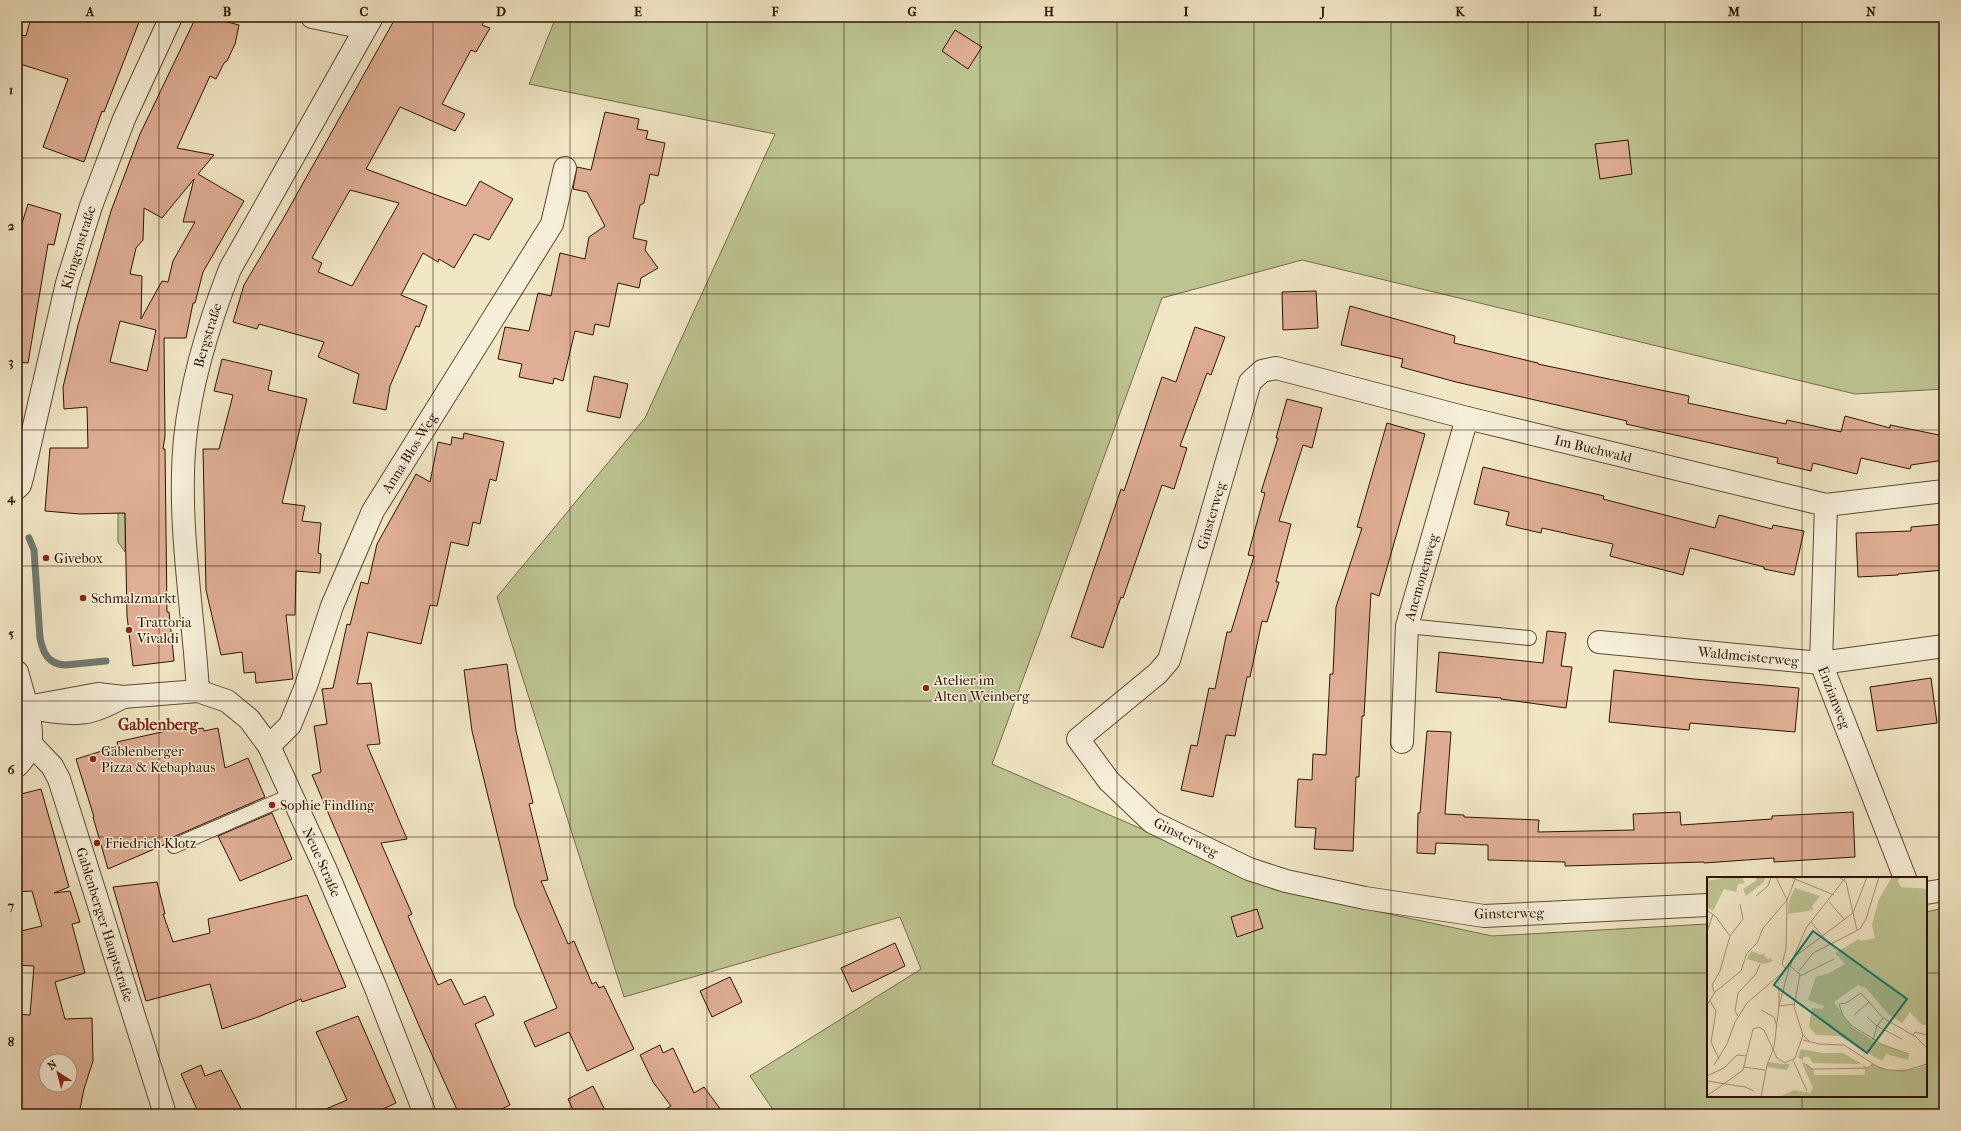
<svg xmlns="http://www.w3.org/2000/svg" width="1961" height="1131" viewBox="0 0 1961 1131" font-family="'IM FELL French Canon',serif">
  <rect width="100%" height="100%" fill="#f1e6c5"/>
  <filter id="stains"><feTurbulence type="fractalNoise" baseFrequency=".005" numOctaves="4"/><feColorMatrix values="0 0 0 0 .2 0 0 0 0 .09 0 0 0 0 .02 0 0 0 .5 -.17"/></filter>
  <radialGradient id="worn" r=".72"><stop offset=".6" stop-color="#630" stop-opacity="0"/><stop offset="1" stop-color="#630" stop-opacity=".3"/></radialGradient>
  <!-- green -->
  <path fill="#bdc492" stroke="#756c4a" d="M 556,17 L 1944,17 L 1944,389 L 1855,394 L 1302,260 L 1162,298 L 992,764 L 1287,892 L 1492,936 L 1708,924 L 1708,1096 L 1926,1096 L 1926,912 L 1944,908 L 1944,1114 L 776,1114 L 750,1076 L 921,969 L 900,917 L 624,997 L 497,597 L 645,418 L 775,134 L 529,84 Z
    M 118,513 L 125,513 L 125,552 L 118,542 Z"/>
  <g fill="none" stroke-linecap="round" stroke-linejoin="round">
    <!-- stream -->
    <path stroke="#6f7a6f" stroke-width="7" d="M 29,538 L 34,550 L 40,638 C 43,653 48,664 65,665 L 106,661"/>
  </g>
  <!-- building -->
  <path fill="#dfae94" stroke="#2d1302" fill-rule="evenodd" d="M 31,17 L 141,17 L 104,112 L 102,111 L 84,162 L 43,147 L 68,79 L 17,63 L 17,34 L 26,36 Z
    M 196,17 L 208,17 L 239,25 L 235,44 L 227,61 L 224,63 L 216,79 L 210,76 L 177,148 L 214,155 L 198,174 L 244,201 L 203,272 L 195,303 L 193,303 L 186,338 L 164,338 L 165,436 L 163,449 L 165,449 L 167,612 L 169,612 L 174,661 L 133,666 L 127,616 L 125,513 L 80,514 L 45,511 L 50,448 L 88,448 L 87,407 L 64,409 L 63,387 L 78,325 L 111,211 L 140,134 ZM 194,179 L 183,222 L 195,222 L 173,261 L 168,282 L 162,281 L 141,319 L 142,276 L 130,274 L 136,248 L 143,240 L 144,208 L 162,218 ZM 120,321 L 156,330 L 147,371 L 110,362 Z
    M 396,17 L 487,17 L 482,25 L 490,28 L 476,52 L 471,50 L 442,104 L 465,114 L 455,131 L 400,107 L 366,169 L 466,206 L 480,181 L 513,199 L 489,240 L 474,234 L 454,268 L 439,259 L 438,262 L 423,253 L 401,295 L 427,306 L 419,327 L 416,326 L 390,386 L 386,410 L 353,403 L 359,374 L 318,357 L 324,342 L 259,324 L 257,329 L 233,322 L 244,285 L 283,219 ZM 350,190 L 399,203 L 352,286 L 318,272 L 322,263 L 312,258 Z
    M 955,30 L 982,47 L 968,69 L 942,51 Z
    M 605,112 L 639,119 L 637,129 L 648,131 L 646,139 L 665,143 L 658,176 L 650,174 L 644,203 L 640,205 L 633,238 L 647,241 L 645,250 L 658,268 L 641,278 L 639,288 L 618,283 L 609,327 L 595,324 L 593,335 L 575,331 L 563,381 L 554,378 L 553,384 L 519,377 L 522,364 L 498,359 L 505,327 L 529,331 L 538,293 L 551,296 L 560,253 L 585,259 L 589,237 L 605,226 L 587,192 L 573,189 L 577,167 L 591,170 Z
    M 1628,140 L 1632,174 L 1600,179 L 1595,144 Z
    M 28,204 L 61,214 L 54,245 L 48,244 L 28,363 L 17,362 L 17,239 Z
    M 1316,291 L 1318,328 L 1283,330 L 1282,292 Z
    M 1350,306 L 1455,336 L 1454,343 L 1538,363 L 1538,364 L 1689,396 L 1688,403 L 1786,424 L 1787,420 L 1841,432 L 1845,416 L 1890,428 L 1890,425 L 1944,436 L 1944,460 L 1911,465 L 1910,469 L 1861,458 L 1857,474 L 1813,463 L 1811,471 L 1777,463 L 1778,458 L 1684,437 L 1626,424 L 1627,421 L 1456,382 L 1401,367 L 1403,359 L 1341,345 Z
    M 1195,327 L 1225,337 L 1211,375 L 1207,373 L 1180,446 L 1187,448 L 1174,489 L 1162,485 L 1123,598 L 1121,597 L 1103,648 L 1071,637 L 1121,489 L 1124,491 L 1162,377 L 1176,382 Z
    M 222,359 L 272,371 L 268,390 L 307,399 L 282,503 L 305,506 L 302,521 L 321,523 L 318,553 L 321,554 L 320,573 L 296,571 L 295,615 L 286,615 L 293,679 L 256,683 L 255,672 L 244,673 L 242,652 L 221,655 L 206,590 L 203,449 L 219,449 L 233,395 L 214,391 Z
    M 594,376 L 628,384 L 620,418 L 587,411 Z
    M 1287,399 L 1322,408 L 1312,448 L 1303,445 L 1279,521 L 1291,524 L 1276,582 L 1279,582 L 1267,622 L 1262,621 L 1250,677 L 1247,677 L 1235,736 L 1226,735 L 1213,797 L 1181,790 L 1191,745 L 1197,746 L 1209,688 L 1215,689 L 1227,632 L 1231,632 L 1254,556 L 1248,555 L 1265,493 L 1261,492 L 1278,438 L 1276,438 Z
    M 1387,423 L 1425,434 L 1379,596 L 1371,593 L 1364,716 L 1362,716 L 1359,777 L 1356,777 L 1353,851 L 1314,849 L 1316,828 L 1295,827 L 1298,779 L 1312,780 L 1313,754 L 1326,755 L 1330,674 L 1333,674 L 1336,607 L 1362,528 L 1357,527 Z
    M 464,433 L 504,442 L 496,481 L 490,479 L 480,524 L 473,522 L 468,546 L 451,542 L 437,606 L 430,605 L 421,644 L 368,632 L 357,684 L 371,683 L 380,744 L 367,745 L 407,839 L 381,843 L 412,914 L 408,916 L 438,985 L 451,979 L 464,1005 L 485,996 L 494,1015 L 475,1024 L 510,1105 L 491,1114 L 459,1114 L 423,1035 L 312,775 L 321,772 L 314,726 L 327,724 L 322,689 L 333,688 L 347,624 L 350,625 L 361,582 L 368,584 L 377,544 L 416,474 L 430,482 L 438,442 L 451,445 L 452,437 L 463,439 Z
    M 1483,467 L 1604,496 L 1603,499 L 1715,528 L 1719,515 L 1772,529 L 1773,525 L 1804,531 L 1794,575 L 1764,569 L 1764,567 L 1690,548 L 1683,575 L 1610,556 L 1613,544 L 1542,528 L 1541,533 L 1506,525 L 1509,512 L 1474,504 Z
    M 1944,524 L 1944,570 L 1898,574 L 1898,575 L 1858,577 L 1856,533 L 1911,531 L 1911,527 Z
    M 1547,631 L 1566,633 L 1561,666 L 1572,667 L 1566,708 L 1501,699 L 1501,698 L 1436,692 L 1439,652 L 1543,663 Z
    M 507,664 L 516,731 L 533,803 L 529,804 L 548,880 L 541,881 L 568,944 L 574,941 L 592,984 L 596,982 L 599,988 L 604,986 L 634,1049 L 587,1071 L 569,1032 L 535,1047 L 524,1022 L 557,1008 L 515,906 L 472,731 L 464,670 Z
    M 1614,670 L 1694,679 L 1799,688 L 1795,732 L 1690,723 L 1689,730 L 1609,722 Z
    M 1931,678 L 1937,723 L 1877,731 L 1870,687 Z
    M 184,727 L 185,731 L 203,728 L 204,731 L 218,728 L 225,768 L 248,758 L 265,797 L 171,838 L 166,844 L 108,869 L 93,817 L 94,817 L 76,759 L 118,746 L 117,742 Z
    M 1427,731 L 1451,732 L 1445,814 L 1464,815 L 1464,817 L 1539,820 L 1538,832 L 1634,830 L 1633,814 L 1680,812 L 1681,825 L 1772,819 L 1772,816 L 1853,812 L 1855,857 L 1774,862 L 1774,858 L 1704,863 L 1704,862 L 1565,866 L 1565,862 L 1488,860 L 1488,845 L 1436,843 L 1435,854 L 1417,853 L 1418,813 L 1420,813 Z
    M 41,789 L 69,887 L 54,893 L 70,891 L 80,922 L 72,924 L 85,973 L 55,982 L 65,1019 L 92,1018 L 93,1061 L 84,1089 L 79,1114 L 17,1114 L 17,1014 L 30,1015 L 34,966 L 17,965 L 17,932 L 42,926 L 32,891 L 17,892 L 17,795 ZM 46,1061 L 70,1061 L 70,1085 L 46,1085 Z
    M 272,813 L 292,859 L 240,881 L 218,836 Z
    M 157,882 L 165,914 L 163,914 L 173,942 L 210,933 L 208,919 L 307,895 L 346,987 L 302,1002 L 301,999 L 258,1017 L 222,1029 L 210,984 L 146,1001 L 113,887 Z
    M 1257,909 L 1263,928 L 1237,937 L 1231,917 Z
    M 895,943 L 905,966 L 852,992 L 841,968 Z
    M 730,977 L 742,1002 L 712,1017 L 700,991 Z
    M 358,1016 L 396,1103 L 372,1114 L 314,1114 L 347,1100 L 316,1032 Z
    M 660,1045 L 663,1053 L 673,1048 L 694,1093 L 704,1087 L 724,1114 L 658,1114 L 671,1106 L 653,1082 L 640,1055 Z
    M 201,1065 L 205,1076 L 221,1070 L 244,1114 L 199,1114 L 181,1074 Z
    M 593,1086 L 607,1114 L 575,1114 L 568,1099 Z"/>
  <g fill="none" stroke-linecap="round" stroke-linejoin="round">
    <defs>
      <path id="service" d="M 1407,626 L 1529,638
        M 174,846 L 292,795"/>
      <g id="minor">
        <path d="M 312,17 L 365,28"/>
        <path id="s1" d="M 17,488 L 20,485 L 23,474 L 67,283 L 91,206 L 124,119 L 171,17"/>
        <path id="s2" d="M 1826,505 L 1821,663 L 1905,878"/>
        <path id="s3" d="M 1599,642 L 1821,663 L 1944,646"/>
        <path id="s4" d="M 198,691 C 193,608 177,521 185,439 C 191,381 209,323 230,269 L 372,17"/>
        <path id="s5" d="M 1402,742 L 1407,626 L 1467,418"/>
        <path id="s6" d="M 31,744 L 52,766 L 59,779 L 165,1114"/>
        <path id="s7" d="M 269,746 L 290,725 L 306,686 L 332,606 L 373,511 L 552,224 L 565,168"/>
        <path d="M 17,766 C 36,747 32,731 27,707"/>
        <path d="M 1926,893 L 1944,890"/>
        <path id="s8" d="M 1708,905 L 1484,916 L 1365,898 L 1286,881 L 1249,869 L 1152,822 L 1109,781 L 1078,739 L 1158,673 L 1169,660 L 1250,382 L 1262,371 L 1276,368 L 1467,418 L 1826,505 L 1944,491"/>
      </g>
      <g id="tertiary">
        <path d="M 17,672 L 27,707"/>
        <path id="s9" d="M 27,707 L 98,694 L 123,697 L 198,691 L 227,701 L 249,719 L 269,746 L 325,868 L 375,986 L 425,1114"/>
        <path d="M 42,710 C 79,716 90,715 123,697"/>
      </g>
    </defs>
    <!-- service casing -->
    <use href="#service" stroke="#5e4833" stroke-width="16"/>
    <!-- minor casing -->
    <use href="#minor" stroke="#5e4833" stroke-width="24"/>
    <!-- tertiary casing -->
    <use href="#tertiary" stroke="#5e4833" stroke-width="24"/>
    <!-- service -->
    <use href="#service" stroke="#f6efd9" stroke-width="14"/>
    <!-- minor -->
    <use href="#minor" stroke="#f6efd9" stroke-width="22"/>
    <!-- tertiary -->
    <use href="#tertiary" stroke="#f6efd9" stroke-width="22"/>
  </g>
  <!-- grid -->
  <path fill="none" stroke="#2d1302" stroke-width="1" stroke-opacity="0.55" d="M 159,17 L 159,1114M 296,17 L 296,1114M 433,17 L 433,1114M 570,17 L 570,1114M 707,17 L 707,1114M 844,17 L 844,1114M 980,17 L 980,1114M 1117,17 L 1117,1114M 1254,17 L 1254,1114M 1391,17 L 1391,1114M 1528,17 L 1528,1114M 1665,17 L 1665,1114M 1802,17 L 1802,878M 17,158 L 1944,158M 17,294 L 1944,294M 17,430 L 1944,430M 17,566 L 1944,566M 17,701 L 1944,701M 17,837 L 1944,837M 17,973 L 1708,973M 1926,973 L 1944,973M 1802,1096 L 1802,1114"/>
  <!-- markers -->
  <g fill="#8f2418" stroke="#f6efd9" stroke-width="1.5">
    <circle cx="46" cy="558" r="4"/>
    <circle cx="83" cy="598" r="4"/>
    <circle cx="129" cy="630" r="4"/>
    <circle cx="926" cy="688" r="4"/>
    <circle cx="93" cy="759" r="4"/>
    <circle cx="272" cy="805" r="4"/>
    <circle cx="97" cy="843" r="4"/>
  </g>
  <g text-anchor="middle" stroke-width="3" stroke-linejoin="round" paint-order="stroke">
    <!-- street labels -->
    <g font-size="14" fill="#2d1302" stroke="#f6efd9">
      <text dy="5" stroke="none"><textPath href="#s1" startOffset="249">Klingenstraße</textPath></text>
      <text dy="5" stroke="none"><textPath href="#s4" startOffset="359">Bergstraße</textPath></text>
      <text dy="5" stroke="none"><textPath href="#s8" startOffset="1452">Im Buchwald</textPath></text>
      <text dy="5" stroke="none"><textPath href="#s7" startOffset="328">Anna-Blos-Weg</textPath></text>
      <text dy="5" stroke="none"><textPath href="#s8" startOffset="955">Ginsterweg</textPath></text>
      <text dy="5" stroke="none"><textPath href="#s5" startOffset="167">Anemonenweg</textPath></text>
      <text dy="5" stroke="none"><textPath href="#s3" startOffset="150">Waldmeisterweg</textPath></text>
      <text dy="5" stroke="none"><textPath href="#s2" startOffset="195">Enzianweg</textPath></text>
      <text transform="translate(1186 837) rotate(27)" y="5">Ginsterweg</text>
      <text dy="5" stroke="none"><textPath href="#s9" startOffset="393">Neue Straße</textPath></text>
      <text transform="translate(1509 913) rotate(-1)" y="5">Ginsterweg</text>
      <text dy="5" stroke="none"><textPath href="#s6" startOffset="198">Gablenberger Hauptstraße</textPath></text>
    </g>
    <!-- poi labels -->
    <g font-size="14" fill="#2d1302" stroke="#f6efd9" text-anchor="start">
      <text x="54" y="563">Givebox</text>
      <text x="91" y="603">Schmalzmarkt</text>
      <text x="137" y="627">Trattoria<tspan x="137" dy="16">Vivaldi</tspan></text>
      <text x="934" y="685">Atelier im<tspan x="934" dy="16">Alten Weinberg</tspan></text>
      <text x="101" y="756">Gablenberger<tspan x="101" dy="16">Pizza &amp; Kebaphaus</tspan></text>
      <text x="280" y="810">Sophie Findling</text>
      <text x="105" y="848">Friedrich Klotz</text>
    </g>
    <!-- quarter labels -->
    <g font-size="16" font-weight="bold" fill="#7a1f14" stroke="#f6efd9">
      <text x="158" y="730">Gablenberg</text>
    </g>
  </g>
  <!-- overview -->
  <g transform="translate(1707 877)">
    <rect width="220" height="220" fill="#f1e6c5"/>
    <path d="M 0,0 L 35,0 L 38,6 L 31,7 L 29,15 L 17,12 L 6,34 L 0,30 L 0,4 L 16,1 L 5,0 L 0,3 ZM 48,0 L 59,0 L 56,6 L 39,19 L 36,12 L 50,3 ZM 185,0 L 193,0 L 191,4 L 194,10 L 220,12 L 220,148 L 215,148 L 203,135 L 195,146 L 181,137 L 159,111 L 151,108 L 127,125 L 145,150 L 166,164 L 202,178 L 201,183 L 179,177 L 175,184 L 132,159 L 109,158 L 102,149 L 105,131 L 116,132 L 117,129 L 101,123 L 109,100 L 122,96 L 138,87 L 128,76 L 152,62 L 154,64 L 168,61 L 165,48 L 172,22 ZM 88,11 L 113,19 L 105,29 L 106,33 L 81,37 L 82,24 ZM 44,74 L 55,78 L 56,76 L 60,82 L 63,81 L 66,84 L 56,87 L 40,82 ZM 94,172 L 116,176 L 136,176 L 161,191 L 166,187 L 181,193 L 208,192 L 220,188 L 220,220 L 72,220 L 87,213 L 103,216 L 106,211 L 95,186 L 96,184 L 91,180 ZM 96,180 L 102,180 L 106,186 L 154,187 L 158,192 L 158,198 L 107,198 L 107,193 L 96,185 ZM 61,185 L 76,187 L 83,187 L 80,193 L 60,190 Z" fill="#bdc492" fill-rule="evenodd"/>
    <path fill="none" stroke="#a39277" stroke-width="1" d="M 69,0 L 80,23 L 79,72 L 75,87 L 78,91M 83,0 L 127,18M 132,0 L 139,5 L 150,53M 49,19 L 61,9 L 64,0M 122,25 L 138,43M 0,33 L 9,40 L 23,59M 104,45 L 123,68M 0,55 L 6,37M 87,77 L 90,78 L 146,36 L 160,0M 83,89 L 99,51 L 139,0M 83,89 L 93,97 L 87,130 L 96,158 L 102,164M 92,94 L 106,76 L 153,52 L 159,42 L 172,0M 93,99 L 127,82M 72,111 L 72,129 L 87,127M 7,115 L 5,108 L 13,94 L 23,59 L 36,42 L 33,27M 3,124 L 9,134 L 4,165 L 12,182M 0,128 L 8,115 L 34,94 L 40,76 L 50,66 L 56,51 L 80,23 L 89,0M 54,133 L 67,140 L 70,150M 147,138 L 162,125M 31,139 L 28,134 L 31,116 L 49,97 L 53,87M 160,140 L 170,149 L 195,162M 206,158 L 208,155 L 220,158M 96,163 L 112,167 L 137,168 L 171,190 L 181,193 L 197,194 L 220,187M 166,163 L 170,149 L 176,141M 202,177 L 176,168 L 145,149 L 136,139 L 132,127 L 139,126 L 154,116 L 176,141 L 209,160 L 220,171M 86,183 L 100,214M 99,187 L 105,192 L 114,192 L 161,191 L 166,187M 7,188 L 20,167 L 28,145 L 40,126 L 83,89M 37,190 L 58,193M 0,199 L 17,191 L 30,178 L 40,179M 0,204 L 38,210 L 47,214M 0,219 L 36,193 L 46,152 L 52,150 L 57,153 L 70,181 L 78,186 L 88,181 L 96,158M 54,220 L 60,188 L 67,170 L 72,129 L 82,91"/>
    <path fill="#0f766e" fill-opacity="0.15" stroke="#0f766e" stroke-width="2" d="M 106,54 L 200,122 L 160,176 L 67,108 Z"/>
    <rect width="220" height="220" fill="none" stroke="#2d1302" stroke-width="2"/>
  </g>
  <!-- margin -->
  <rect width="1961" height="1131" fill="none" stroke="#f1e6c5" stroke-width="44"/>
  <!-- north arrow -->
  <g transform="translate(58 1073) rotate(324)"><circle r="19" fill="#f6efd9" stroke="#a69783"/>
  <path d="M0-3L7 15L0 10L-7 15Z" fill="#8f2418"/>
  <text y="-6" font-size="11" font-weight="bold" text-anchor="middle" fill="#2d1302">N</text>
  </g>
  <rect x="22" y="22" width="1917" height="1087" fill="none" stroke="#2d1302" stroke-width="1.5"/>
  <g font-size="13" text-anchor="middle" font-weight="bold" fill="#2d1302">
    <text x="90" y="16">A</text>
    <text x="227" y="16">B</text>
    <text x="364" y="16">C</text>
    <text x="501" y="16">D</text>
    <text x="638" y="16">E</text>
    <text x="775" y="16">F</text>
    <text x="912" y="16">G</text>
    <text x="1049" y="16">H</text>
    <text x="1186" y="16">I</text>
    <text x="1323" y="16">J</text>
    <text x="1460" y="16">K</text>
    <text x="1597" y="16">L</text>
    <text x="1734" y="16">M</text>
    <text x="1871" y="16">N</text>
    <text x="11" y="94">1</text>
    <text x="11" y="230">2</text>
    <text x="11" y="366">3</text>
    <text x="11" y="502">4</text>
    <text x="11" y="638">5</text>
    <text x="11" y="774">6</text>
    <text x="11" y="910">7</text>
    <text x="11" y="1046">8</text>
  </g>
  <rect width="100%" height="100%" filter="url(#stains)"/>
  <rect width="100%" height="100%" fill="url(#worn)"/>
</svg>
